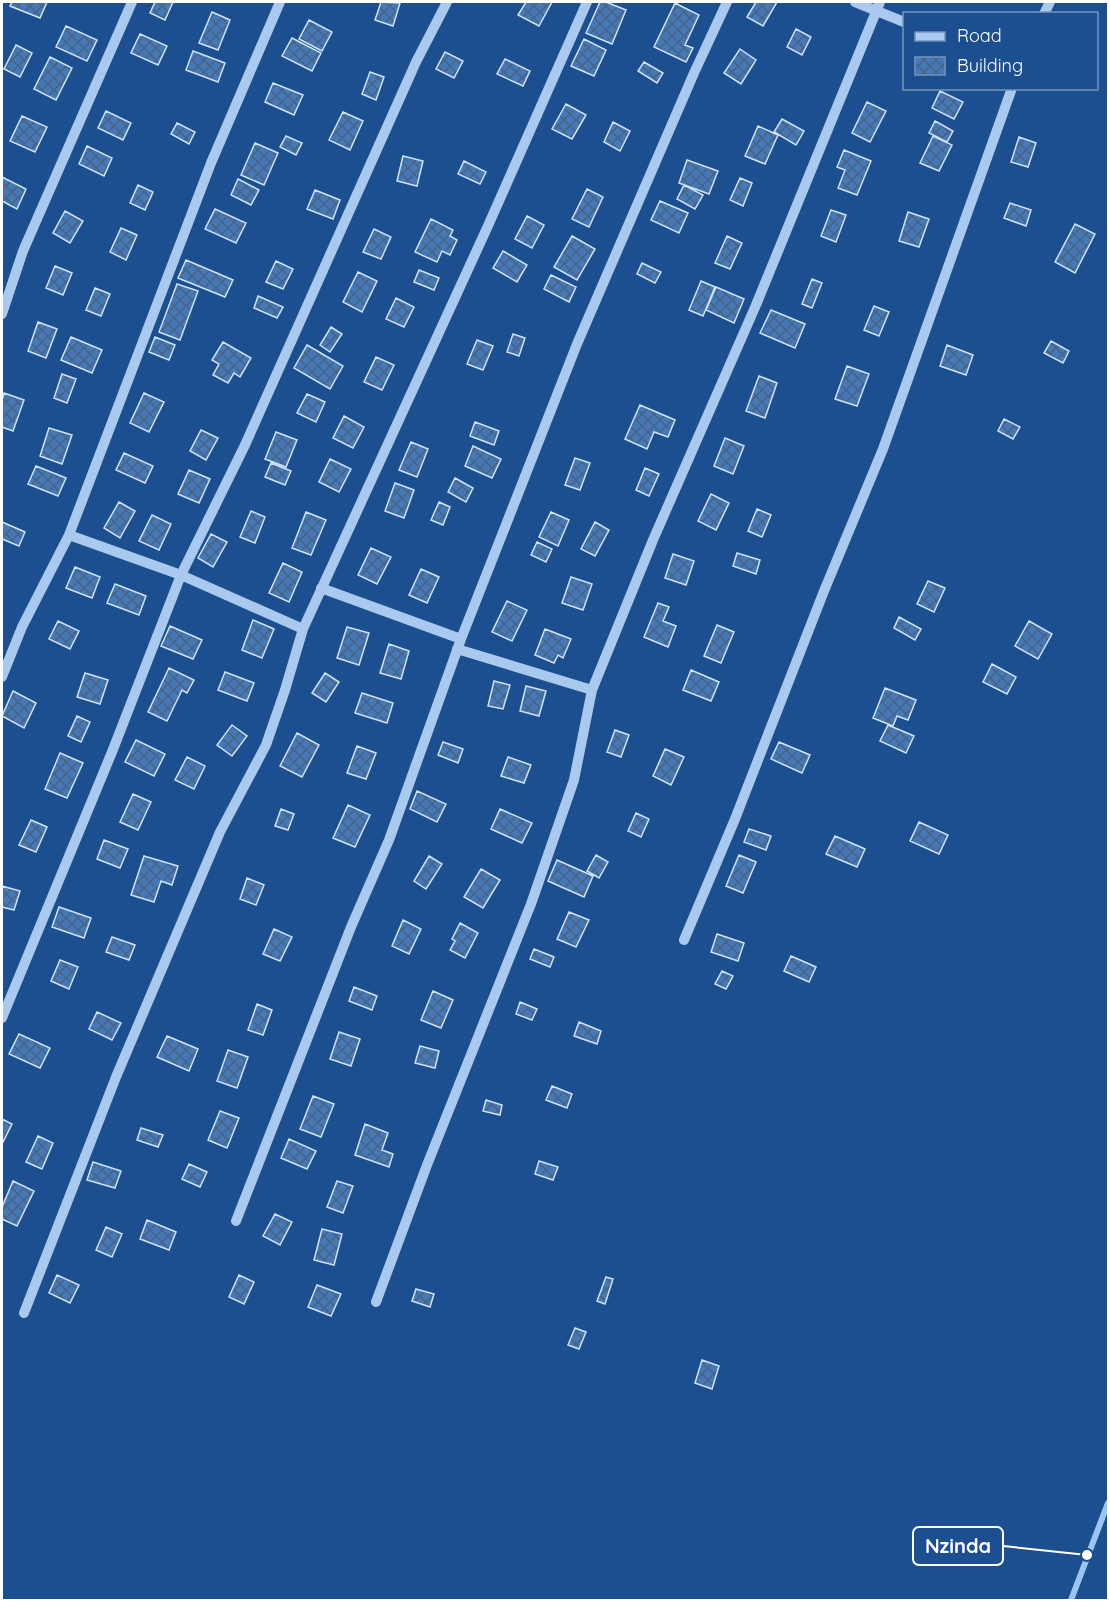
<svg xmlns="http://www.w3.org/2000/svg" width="1110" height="1602" viewBox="0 0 1110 1602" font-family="Quicksand,sans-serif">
  <defs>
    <pattern id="building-cross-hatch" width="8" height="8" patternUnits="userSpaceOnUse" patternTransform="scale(1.5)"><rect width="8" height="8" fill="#4478b7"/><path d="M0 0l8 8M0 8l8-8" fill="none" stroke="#486282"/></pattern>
  </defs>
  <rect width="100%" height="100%" fill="#1b4f8f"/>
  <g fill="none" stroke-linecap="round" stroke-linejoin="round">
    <!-- stream -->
    <path stroke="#9cc4f0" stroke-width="6" d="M 1071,1600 L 1108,1503"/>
  </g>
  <!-- building -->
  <path fill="url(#building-cross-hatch)" stroke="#cfe3fa" stroke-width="1.5" d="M 12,2 L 47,2 L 40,18 L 10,6 Z
    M 155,2 L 173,2 L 165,20 L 150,13 Z
    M 381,2 L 400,3 L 393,26 L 375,20 Z
    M 526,2 L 552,2 L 539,26 L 518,15 Z
    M 600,2 L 606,2 L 626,10 L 612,44 L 586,33 Z
    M 756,2 L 777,2 L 763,26 L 747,17 Z
    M 675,3 L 699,15 L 685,45 L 693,48 L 686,62 L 654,47 Z
    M 212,12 L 230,20 L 218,50 L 199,43 Z
    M 309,20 L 332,32 L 322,51 L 299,39 Z
    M 66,26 L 97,40 L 87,61 L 56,47 Z
    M 796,29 L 811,37 L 802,55 L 787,47 Z
    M 140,34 L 167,46 L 158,65 L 131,53 Z
    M 292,38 L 321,53 L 312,71 L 282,56 Z
    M 584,39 L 606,50 L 594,76 L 571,66 Z
    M 16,45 L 32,53 L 20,77 L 4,69 Z
    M 740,49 L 756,60 L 741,84 L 724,73 Z
    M 193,51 L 225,63 L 218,82 L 186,70 Z
    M 445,52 L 463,61 L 454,78 L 436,69 Z
    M 50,57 L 72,68 L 56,100 L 34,89 Z
    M 505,59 L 530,71 L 523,86 L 497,74 Z
    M 644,62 L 663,73 L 657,83 L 638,71 Z
    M 370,72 L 384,77 L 376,100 L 362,94 Z
    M 273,83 L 303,95 L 294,115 L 265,102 Z
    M 940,91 L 963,102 L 954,119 L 932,108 Z
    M 867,102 L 886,111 L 870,142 L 852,133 Z
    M 566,104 L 586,115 L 572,139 L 552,129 Z
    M 106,111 L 131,123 L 123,140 L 98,128 Z
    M 343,112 L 363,121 L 350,150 L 329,140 Z
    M 22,116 L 47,127 L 35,152 L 10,141 Z
    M 782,119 L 804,131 L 796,145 L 774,132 Z
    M 935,121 L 953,131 L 947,142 L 929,133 Z
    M 613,122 L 630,131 L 620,151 L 604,142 Z
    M 177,123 L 195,132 L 189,144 L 171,134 Z
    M 758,126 L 778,135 L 765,164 L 745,156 Z
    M 286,136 L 302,143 L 296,155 L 280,147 Z
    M 933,136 L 952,145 L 939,171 L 920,163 Z
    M 1019,137 L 1036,143 L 1028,167 L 1011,162 Z
    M 255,143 L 278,153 L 264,185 L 241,175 Z
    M 87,146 L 112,158 L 104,176 L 79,164 Z
    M 844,150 L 871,161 L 857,195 L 838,188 L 845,170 L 837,167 Z
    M 403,156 L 423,161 L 417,186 L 397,181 Z
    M 687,160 L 718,171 L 709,194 L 679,183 Z
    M 464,161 L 486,172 L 480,184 L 458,174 Z
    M 2,177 L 26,189 L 17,209 L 2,201 Z
    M 740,178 L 752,183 L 743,206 L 730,200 Z
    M 238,179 L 259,190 L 251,205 L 231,195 Z
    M 138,185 L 153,192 L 145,210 L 130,203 Z
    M 684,185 L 703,195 L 695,209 L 677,199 Z
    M 587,189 L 603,197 L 589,227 L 572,219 Z
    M 315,190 L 340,200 L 333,219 L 307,209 Z
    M 660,201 L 688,213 L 679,233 L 651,220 Z
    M 1010,203 L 1031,210 L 1026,226 L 1004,218 Z
    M 215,209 L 246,223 L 236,243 L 205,229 Z
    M 831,210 L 846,215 L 836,242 L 821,236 Z
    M 65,211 L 83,221 L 70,243 L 53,233 Z
    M 908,212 L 929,219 L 919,247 L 899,241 Z
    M 527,216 L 544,225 L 532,248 L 515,239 Z
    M 431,219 L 453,230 L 450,236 L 457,240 L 450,255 L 442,251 L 437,262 L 415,252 Z
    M 1075,224 L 1095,234 L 1075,273 L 1055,262 Z
    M 121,228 L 137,235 L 126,260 L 110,252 Z
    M 374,229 L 391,237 L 381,259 L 363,252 Z
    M 572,236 L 595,249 L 577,280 L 554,267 Z
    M 727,236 L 742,243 L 730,269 L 715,263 Z
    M 503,251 L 527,265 L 517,282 L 493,268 Z
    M 186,260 L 233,280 L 225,297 L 178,278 Z
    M 276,261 L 293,269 L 283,289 L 266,282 Z
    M 642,263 L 661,272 L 655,283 L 637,274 Z
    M 55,266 L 72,273 L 63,295 L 46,288 Z
    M 419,270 L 439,278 L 434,290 L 414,282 Z
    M 358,272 L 377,281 L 362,312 L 343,302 Z
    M 551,275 L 576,287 L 569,302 L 544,289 Z
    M 812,279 L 822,283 L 812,308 L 802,304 Z
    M 701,281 L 715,287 L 703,316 L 689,310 Z
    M 177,284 L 198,291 L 180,340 L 159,332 Z
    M 716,287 L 744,299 L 734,323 L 706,310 Z
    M 95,288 L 110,294 L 101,316 L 86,310 Z
    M 258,296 L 283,307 L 277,318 L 254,308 Z
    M 396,298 L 414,307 L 404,327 L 386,319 Z
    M 874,306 L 889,312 L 879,336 L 864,330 Z
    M 771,310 L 805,324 L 795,348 L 760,333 Z
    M 38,322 L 57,329 L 46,358 L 28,351 Z
    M 331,327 L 342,334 L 330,352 L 320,345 Z
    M 513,334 L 525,338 L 519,356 L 507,352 Z
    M 71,337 L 102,350 L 92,373 L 61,360 Z
    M 155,337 L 175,345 L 169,360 L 149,352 Z
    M 477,340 L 493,346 L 483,370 L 467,364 Z
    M 1051,341 L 1069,351 L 1063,363 L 1044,353 Z
    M 223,342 L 251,358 L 240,377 L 234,373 L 228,383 L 213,375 L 219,364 L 212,360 Z
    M 307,345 L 343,366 L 330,389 L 294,368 Z
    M 947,345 L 973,355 L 966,375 L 940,366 Z
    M 376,357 L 394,365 L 382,390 L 364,382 Z
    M 847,366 L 869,374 L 857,406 L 835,399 Z
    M 62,374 L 76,379 L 67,403 L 54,398 Z
    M 759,376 L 777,383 L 765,418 L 746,411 Z
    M 4,393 L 24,400 L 13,431 L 2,427 L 2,400 Z
    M 144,393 L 164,402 L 149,432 L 130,423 Z
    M 307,394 L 325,402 L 316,422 L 297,413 Z
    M 640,405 L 675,420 L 668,437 L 654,432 L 647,449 L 625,439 Z
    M 344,416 L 364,427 L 353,448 L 333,438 Z
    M 1004,419 L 1020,427 L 1013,439 L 998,431 Z
    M 475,422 L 499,431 L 494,445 L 470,436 Z
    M 49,428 L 72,435 L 62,464 L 40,456 Z
    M 201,430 L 218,438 L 206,460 L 190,451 Z
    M 276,432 L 297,440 L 286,467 L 265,459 Z
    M 725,438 L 744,446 L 733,474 L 714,466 Z
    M 411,442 L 428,449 L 417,477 L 399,470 Z
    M 473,446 L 501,459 L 492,478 L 465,466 Z
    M 124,453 L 153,466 L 145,483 L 116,470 Z
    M 575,458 L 590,463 L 580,490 L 565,485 Z
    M 330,459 L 351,469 L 339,492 L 319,482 Z
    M 271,463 L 291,471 L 285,485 L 265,477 Z
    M 36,466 L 66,478 L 58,496 L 28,484 Z
    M 645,468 L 659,474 L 649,496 L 636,490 Z
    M 189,470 L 210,479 L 199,503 L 178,494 Z
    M 455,478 L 473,488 L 466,502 L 448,492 Z
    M 395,483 L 414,490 L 404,518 L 385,511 Z
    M 711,494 L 729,503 L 716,530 L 698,521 Z
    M 119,502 L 135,511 L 120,538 L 104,528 Z
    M 439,502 L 450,507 L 443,525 L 431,520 Z
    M 757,509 L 771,515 L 762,537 L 748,531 Z
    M 251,511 L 265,517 L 255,543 L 240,537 Z
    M 306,512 L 326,520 L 311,555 L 292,548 Z
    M 551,512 L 569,520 L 558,546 L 539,537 Z
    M 152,515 L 171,524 L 159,550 L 139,541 Z
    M 2,522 L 25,532 L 19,546 L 2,539 Z
    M 595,522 L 609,530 L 595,556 L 581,549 Z
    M 211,534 L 227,542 L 213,567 L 198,558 Z
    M 537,542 L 552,549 L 546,562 L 531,555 Z
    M 371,548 L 391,557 L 377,584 L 358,575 Z
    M 737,553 L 760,560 L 756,574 L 733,566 Z
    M 673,554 L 694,561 L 686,585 L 665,578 Z
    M 283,563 L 302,572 L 289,602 L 269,593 Z
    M 75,567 L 100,577 L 92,598 L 66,588 Z
    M 421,569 L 439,577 L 427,603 L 409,595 Z
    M 571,577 L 592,584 L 583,610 L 562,603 Z
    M 928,581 L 945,588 L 934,612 L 917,604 Z
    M 115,584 L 146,596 L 139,615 L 107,603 Z
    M 507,601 L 527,610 L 512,641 L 492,632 Z
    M 658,603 L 669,607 L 663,621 L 676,626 L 668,647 L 644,637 Z
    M 899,617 L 921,629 L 915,640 L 894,628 Z
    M 253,620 L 274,629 L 262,658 L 242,650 Z
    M 58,621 L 79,631 L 70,649 L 49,639 Z
    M 1029,621 L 1052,634 L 1038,659 L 1015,646 Z
    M 717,625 L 734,632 L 721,663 L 704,656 Z
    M 170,626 L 202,640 L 193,659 L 161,646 Z
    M 347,627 L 369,633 L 359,665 L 337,658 Z
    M 545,629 L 571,639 L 563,658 L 558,655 L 554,663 L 535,655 Z
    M 389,644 L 409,651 L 401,679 L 380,673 Z
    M 992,664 L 1016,677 L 1007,694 L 983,682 Z
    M 169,668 L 194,680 L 187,693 L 182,690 L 167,721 L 148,712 Z
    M 691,670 L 719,682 L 711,701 L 683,690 Z
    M 225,672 L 254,683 L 247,701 L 218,690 Z
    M 85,673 L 108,680 L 100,704 L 77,697 Z
    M 325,673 L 339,682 L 326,702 L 312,693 Z
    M 494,681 L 510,685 L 503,709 L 488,706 Z
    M 526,686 L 546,691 L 539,716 L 520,711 Z
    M 885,688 L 916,700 L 908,720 L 897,716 L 893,726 L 873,718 Z
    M 13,691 L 36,703 L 24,728 L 2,716 Z
    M 362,693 L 393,703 L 387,723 L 355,713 Z
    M 77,716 L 90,722 L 81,742 L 68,736 Z
    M 232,725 L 247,736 L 232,756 L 217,745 Z
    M 888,725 L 914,736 L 906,753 L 880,741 Z
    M 615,730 L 629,735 L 621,757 L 607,752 Z
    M 297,733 L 319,745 L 302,777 L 280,766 Z
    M 136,740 L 165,754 L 154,776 L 125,762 Z
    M 443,742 L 463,749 L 458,763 L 438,755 Z
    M 779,742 L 810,755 L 802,773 L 771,759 Z
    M 357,746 L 376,753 L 366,779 L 347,773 Z
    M 665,749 L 684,757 L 671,785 L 653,776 Z
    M 60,753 L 83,763 L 67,798 L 45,789 Z
    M 187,757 L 205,766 L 194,789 L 175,780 Z
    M 508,757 L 531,765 L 524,783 L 501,776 Z
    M 417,791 L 446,804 L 437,822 L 410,809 Z
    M 133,794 L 151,802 L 138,830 L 120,822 Z
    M 348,805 L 370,815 L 355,847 L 333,838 Z
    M 281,809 L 294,814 L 288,830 L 275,826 Z
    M 500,809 L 532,823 L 522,843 L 491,829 Z
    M 636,813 L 649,819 L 641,837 L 628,831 Z
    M 31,820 L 47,827 L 36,852 L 19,845 Z
    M 919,822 L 948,835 L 939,854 L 910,841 Z
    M 749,829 L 771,836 L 766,850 L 744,842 Z
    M 835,836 L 865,849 L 857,867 L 826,854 Z
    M 104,840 L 128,849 L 120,868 L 97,859 Z
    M 596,855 L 608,862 L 599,878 L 587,871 Z
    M 739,855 L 756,862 L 743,893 L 726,886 Z
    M 144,856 L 178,866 L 172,885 L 161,881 L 154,902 L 131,895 Z
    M 429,856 L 442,864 L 426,889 L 414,881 Z
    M 557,860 L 593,876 L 584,897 L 548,881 Z
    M 481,869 L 500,880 L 483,908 L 464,897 Z
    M 247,878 L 264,885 L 256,905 L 240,899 Z
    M 2,886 L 20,891 L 14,910 L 2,907 Z
    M 59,907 L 91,918 L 84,938 L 52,927 Z
    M 569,912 L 589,920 L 576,947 L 557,939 Z
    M 403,920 L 421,929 L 409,954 L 392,946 Z
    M 460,923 L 478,933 L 465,958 L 450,950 L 455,941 L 452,939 Z
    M 274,929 L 292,937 L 280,961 L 263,954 Z
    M 717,934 L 744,943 L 738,961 L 711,952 Z
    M 112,937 L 135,945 L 129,960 L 106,952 Z
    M 534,949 L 554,957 L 550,967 L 530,959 Z
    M 791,956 L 816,967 L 809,982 L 784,971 Z
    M 60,960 L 78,967 L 69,989 L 51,981 Z
    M 722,971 L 733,976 L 726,989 L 715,984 Z
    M 354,987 L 377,996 L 372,1010 L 349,1001 Z
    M 433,991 L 453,1000 L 441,1028 L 421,1020 Z
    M 520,1002 L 537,1009 L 532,1020 L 516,1014 Z
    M 257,1004 L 272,1010 L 263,1035 L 248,1030 Z
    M 97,1012 L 121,1023 L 112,1040 L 89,1029 Z
    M 579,1022 L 601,1031 L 597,1044 L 574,1036 Z
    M 339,1032 L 360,1039 L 351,1066 L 330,1059 Z
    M 19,1034 L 50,1048 L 40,1068 L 9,1054 Z
    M 167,1036 L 198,1049 L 189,1071 L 157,1057 Z
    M 420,1046 L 439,1051 L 435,1068 L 415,1063 Z
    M 228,1050 L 248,1057 L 237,1088 L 217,1081 Z
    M 552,1086 L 572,1094 L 567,1108 L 546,1100 Z
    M 313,1096 L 334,1104 L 321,1137 L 300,1129 Z
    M 486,1100 L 502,1105 L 500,1115 L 483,1111 Z
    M 220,1111 L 239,1118 L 227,1148 L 208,1140 Z
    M 2,1119 L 12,1124 L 3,1142 L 2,1141 Z
    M 365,1124 L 388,1133 L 382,1150 L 393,1154 L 389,1167 L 355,1155 Z
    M 141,1128 L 163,1135 L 158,1147 L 137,1140 Z
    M 38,1136 L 53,1143 L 42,1169 L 26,1162 Z
    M 289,1139 L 316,1151 L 307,1169 L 281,1158 Z
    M 539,1161 L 558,1167 L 553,1180 L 535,1174 Z
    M 93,1162 L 121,1171 L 115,1188 L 87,1180 Z
    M 189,1164 L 207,1172 L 200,1187 L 182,1179 Z
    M 13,1181 L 34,1191 L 17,1226 L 2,1219 L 2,1207 Z
    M 337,1181 L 353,1186 L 343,1213 L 327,1207 Z
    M 275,1214 L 292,1222 L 280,1245 L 263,1236 Z
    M 147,1220 L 176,1232 L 169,1250 L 140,1239 Z
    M 106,1227 L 122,1234 L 112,1257 L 96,1250 Z
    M 322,1229 L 342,1234 L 334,1265 L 314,1260 Z
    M 57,1275 L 79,1285 L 70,1303 L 49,1293 Z
    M 239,1275 L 254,1282 L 244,1304 L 229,1297 Z
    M 606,1277 L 613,1279 L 605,1304 L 597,1301 Z
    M 317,1285 L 341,1294 L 331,1316 L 308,1307 Z
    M 416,1289 L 434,1294 L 430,1307 L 412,1301 Z
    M 575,1328 L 586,1332 L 579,1349 L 568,1345 Z
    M 702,1360 L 719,1366 L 712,1389 L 695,1383 Z"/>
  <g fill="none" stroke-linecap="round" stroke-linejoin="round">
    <!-- minor -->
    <path stroke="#a9c9ee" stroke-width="10" d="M 855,2 L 904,22
      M 1044,14 L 1050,2
      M 2,314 L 23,251 L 132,2
      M 69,535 L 181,575 L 303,629
      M 321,588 L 461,639
      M 457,649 L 592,690
      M 2,677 L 22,627 L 69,535 L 211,163 L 280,2
      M 684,940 L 735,819 L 824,591 L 883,449 L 1012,88
      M 2,1018 L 112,752 L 181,575 L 245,445 L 416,62 L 447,2
      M 236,1221 L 351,927 L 389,840 L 461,639 L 577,344 L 694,73 L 727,2
      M 376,1302 L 427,1165 L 531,904 L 574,780 L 592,690 L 653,540 L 756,305 L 880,2
      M 24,1313 L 116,1077 L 220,832 L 266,745 L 285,690 L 303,629 L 487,228 L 587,2"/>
  </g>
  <!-- callouts -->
  <path fill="none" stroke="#fff" stroke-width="2" d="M1087 1555L1003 1546"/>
  <circle fill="#fff" stroke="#1b4f8f" stroke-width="2" cx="1087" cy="1555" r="6"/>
  <rect fill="#1b4f8f" stroke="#fff" stroke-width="2" x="913" y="1527" width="90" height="38" rx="6"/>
  <g font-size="20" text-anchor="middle" font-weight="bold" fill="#fff">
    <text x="958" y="1553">Nzinda</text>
  </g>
  <!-- border -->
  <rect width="1110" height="1602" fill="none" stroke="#ffffff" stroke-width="6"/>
  <!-- legend -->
  <rect x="903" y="12" width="195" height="78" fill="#1b4f8f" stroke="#7695bc" stroke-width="1.5"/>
  <rect x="915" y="32" width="30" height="9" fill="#a9c9ee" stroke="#7695bc" stroke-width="1.5"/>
  <text x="957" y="42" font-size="18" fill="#ffffff">Road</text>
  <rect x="915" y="57" width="30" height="18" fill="url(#building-cross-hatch)" stroke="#7695bc" stroke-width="1.5"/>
  <text x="957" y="72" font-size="18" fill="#ffffff">Building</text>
</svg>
